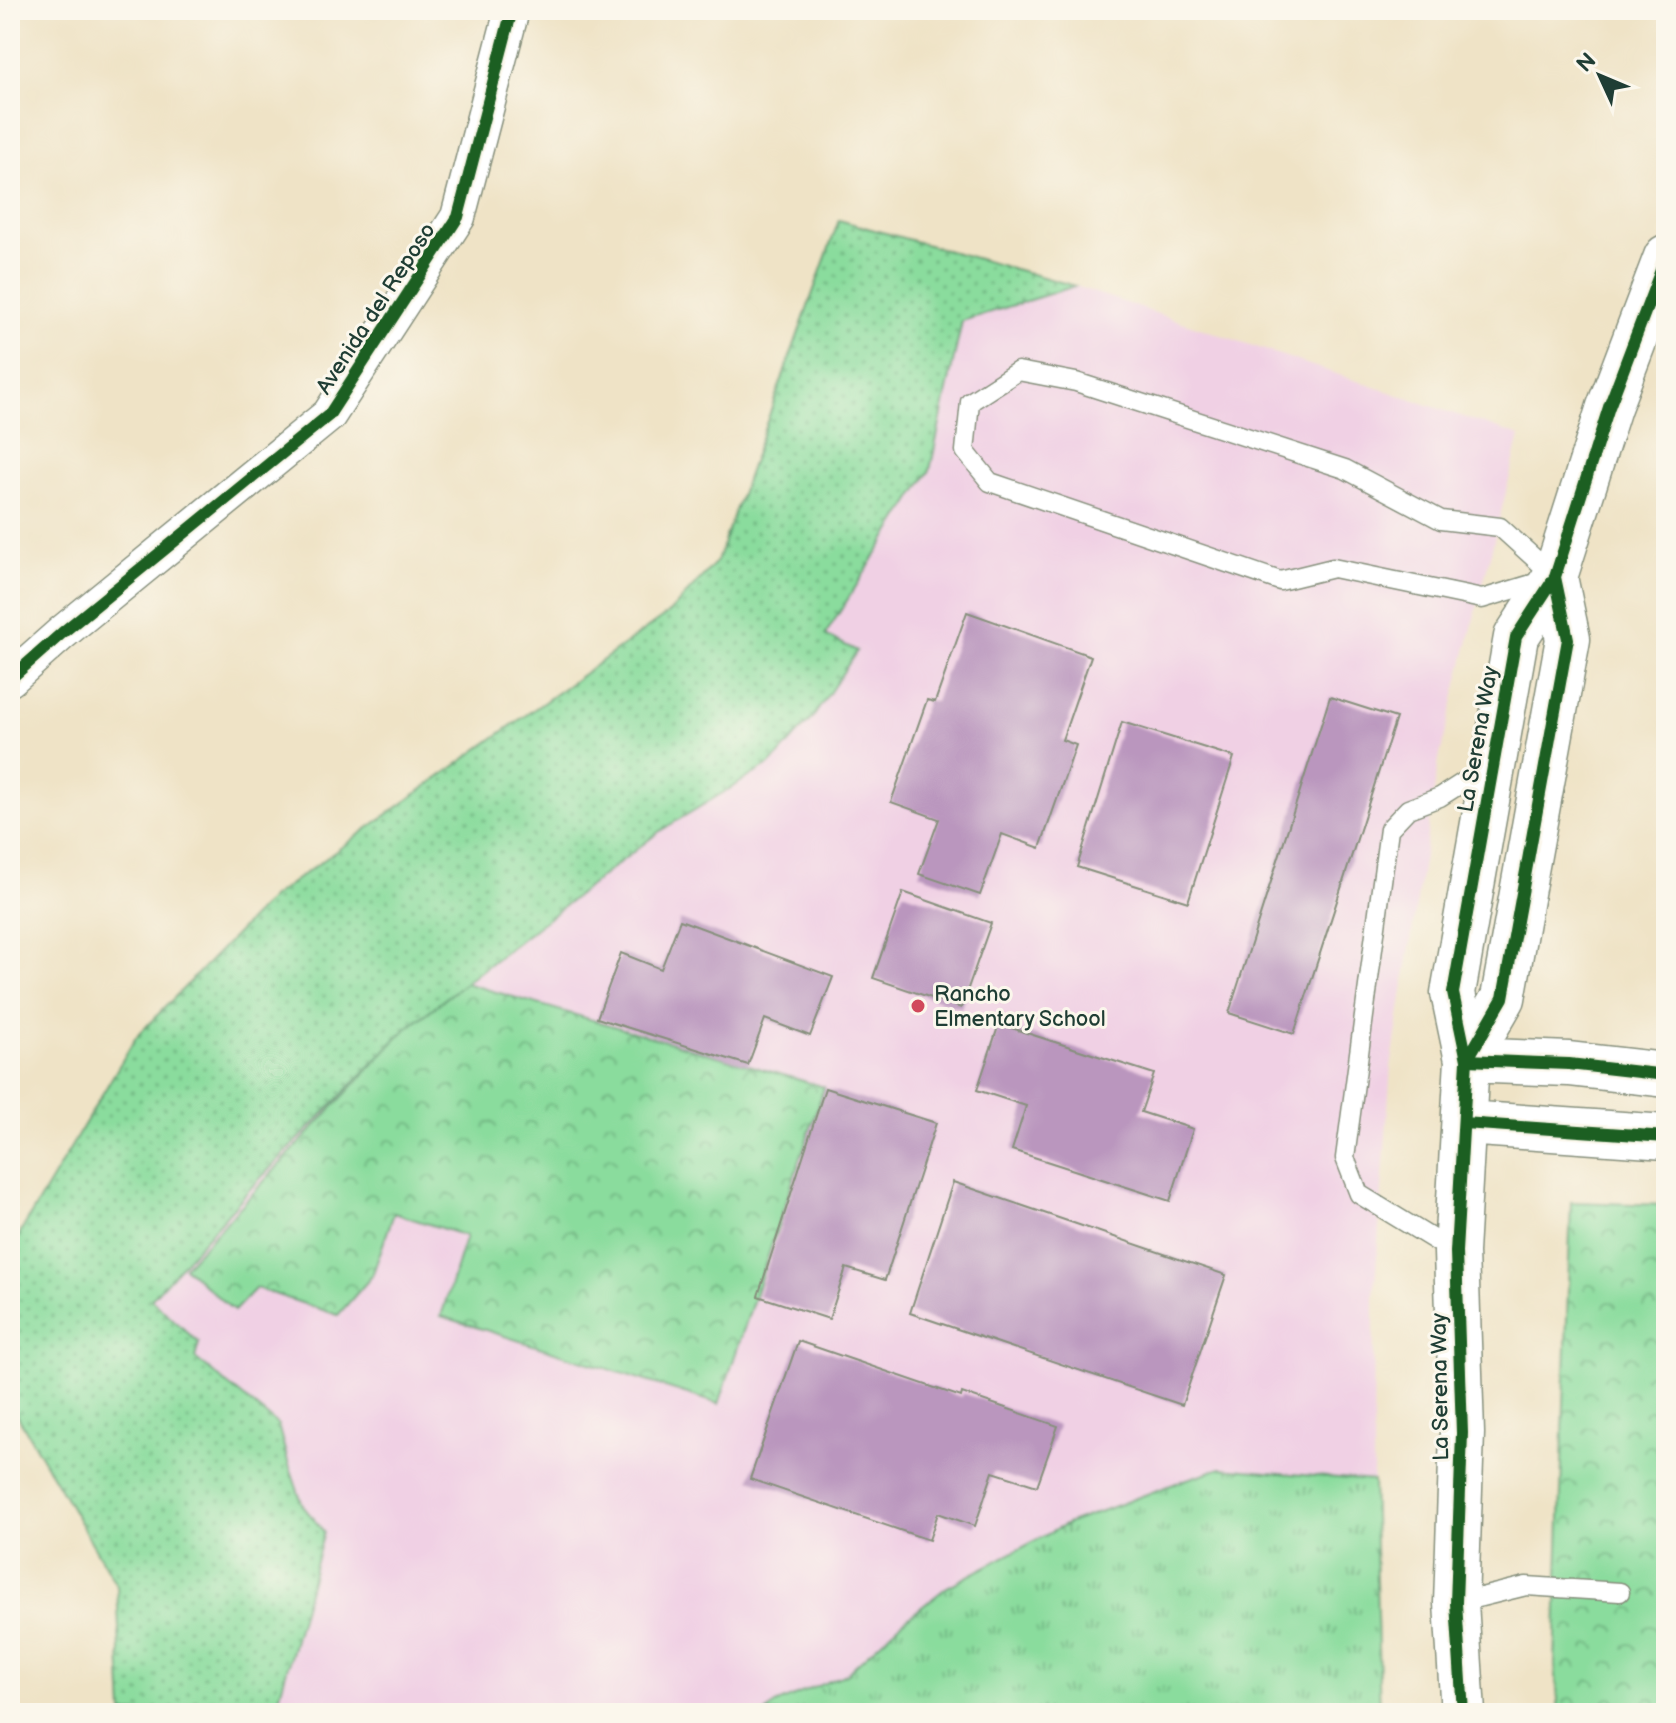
<svg xmlns="http://www.w3.org/2000/svg" width="1676" height="1723" viewBox="0 0 1676 1723" font-family="'Balsamiq Sans',sans-serif">
  <defs>
    <pattern id="grass-tufts" width="24" height="20" patternUnits="userSpaceOnUse" patternTransform="scale(2)"><rect width="24" height="20" fill="#8adc9d"/><path d="M3 7l-1-3M5 7V3M7 7l1-3M15 17l-1-3M17 17v-4M19 17l1-3" fill="none" stroke="#70b481"/></pattern>
    <pattern id="park-crowns" width="20" height="18" patternUnits="userSpaceOnUse" patternTransform="scale(2)"><rect width="20" height="18" fill="#8adc9d"/><path d="M2 6a3 3 0 1 1 6 0M12 15a3 3 0 1 1 6 0" fill="none" stroke="#70b481"/></pattern>
    <pattern id="garden-dots" width="8" height="8" patternUnits="userSpaceOnUse" patternTransform="scale(2)"><rect width="8" height="8" fill="#8adc9d"/><path d="M2 2h.1M6 6h.1" fill="none" stroke="#70b481" stroke-width="1.8" stroke-linecap="round"/></pattern>
  </defs>
  <rect width="100%" height="100%" fill="#fbf7ec"/>
  <filter id="ink" filterUnits="userSpaceOnUse"><feTurbulence type="fractalNoise" baseFrequency=".0125" numOctaves="2"/><feDisplacementMap in="SourceGraphic" scale="16" xChannelSelector="R" yChannelSelector="G"/><feConvolveMatrix kernelMatrix="1 2 1 2 8 2 1 2 1" color-interpolation-filters="sRGB"/></filter>
  <filter id="wash" filterUnits="userSpaceOnUse"><feTurbulence type="fractalNoise" baseFrequency=".006" numOctaves="4" result="noise"/><feDisplacementMap in="SourceGraphic" scale="32" xChannelSelector="R" yChannelSelector="G"/><feGaussianBlur stdDeviation="1.8" result="paint"/><feColorMatrix in="noise" values="0 0 0 0 0 0 0 0 0 0 0 0 0 0 0 0 0 1.4 0 .05"/><feComposite in="paint" operator="in"/></filter>
  <g filter="url(#wash)">
    <rect width="100%" height="100%" fill="#efe3c6"/>
    <!-- built -->
    <path fill="#f0d0e4" d="M 1075,286 L 1520,436 L 1439,759 L 1391,1067 L 1374,1297 L 1373,1481 L 1221,1468 L 1187,1479 L 1067,1524 L 947,1587 L 900,1624 L 846,1674 L 775,1704 L 766,1713 L 275,1713 L 324,1532 L 303,1506 L 288,1462 L 278,1425 L 194,1357 L 150,1300 L 248,1191 L 406,1029 L 660,831 L 772,763 L 814,716 L 856,651 L 825,636 L 930,470 L 962,321 Z"/>
    <!-- grass -->
    <path fill="url(#grass-tufts)" stroke="#548c68" stroke-width="2" d="M 1221,1468 L 1373,1481 L 1380,1713 L 766,1713 L 775,1704 L 846,1674 L 900,1624 L 947,1587 L 1067,1524 L 1187,1479 Z"/>
    <!-- park -->
    <path fill="url(#park-crowns)" stroke="#548c68" stroke-width="2" d="M 465,983 L 824,1087 L 719,1404 L 441,1316 L 466,1236 L 394,1213 L 372,1276 L 338,1315 L 256,1288 L 234,1311 L 184,1267 L 404,1031 Z
      M 1571,1202 L 1666,1205 L 1666,1713 L 1559,1713 L 1555,1664 Z"/>
    <!-- garden -->
    <path fill="url(#garden-dots)" stroke="#548c68" stroke-width="2" d="M 839,220 L 1075,286 L 962,321 L 930,470 L 825,635 L 857,651 L 814,716 L 772,763 L 660,831 L 406,1029 L 248,1191 L 151,1299 L 199,1343 L 195,1358 L 278,1425 L 288,1462 L 303,1506 L 324,1532 L 275,1713 L 123,1713 L 117,1586 L 10,1403 L 10,1250 L 136,1037 L 272,897 L 670,612 L 717,561 Z"/>
    <g id="blocks">
      <!-- building -->
      <path fill="#ba96be" d="M 967,612 L 1091,656 L 1062,740 L 1076,745 L 1040,848 L 1002,834 L 980,895 L 919,874 L 939,819 L 891,802 L 927,700 L 935,702 Z
        M 1330,697 L 1396,718 L 1294,1034 L 1229,1013 Z
        M 1122,722 L 1234,757 L 1188,902 L 1077,867 Z
        M 903,892 L 991,923 L 961,1008 L 873,978 Z
        M 680,920 L 833,977 L 810,1036 L 765,1019 L 748,1065 L 597,1018 L 621,953 L 661,969 Z
        M 999,1024 L 1154,1074 L 1141,1112 L 1193,1129 L 1170,1201 L 1012,1150 L 1026,1106 L 977,1090 Z
        M 825,1088 L 936,1123 L 885,1280 L 846,1268 L 829,1319 L 758,1296 Z
        M 953,1182 L 1226,1275 L 1182,1405 L 910,1313 Z
        M 798,1341 L 961,1397 L 962,1393 L 1058,1426 L 1037,1486 L 993,1472 L 975,1526 L 938,1513 L 929,1540 L 750,1479 Z"/>
    </g>
  </g>
  <g filter="url(#ink)">
    <use href="#blocks" fill-opacity="0" stroke="#87907d" stroke-width="2"/>
    <g fill="none" stroke-linecap="round" stroke-linejoin="round">
      <defs>
        <path id="service" d="M 1018,371 L 1076,382 L 1345,469 L 1441,520 L 1500,527 L 1555,577 L 1482,599 L 1333,568 L 1280,581 L 990,482 L 965,451 L 970,402 Z
          M 1454,1252 L 1359,1194 L 1345,1158 L 1389,829 L 1408,809 L 1440,797 L 1490,765
          M 1457,1603 L 1526,1586 L 1620,1592"/>
        <path id="minor" d="M 10,679 L 62,633 L 329,415 L 458,217 L 512,10"/>
        <path id="secondary" d="M 1467,1060 L 1503,998 L 1568,639 L 1555,577
          M 1467,1060 L 1569,1064 L 1666,1075
          M 1464,1123 L 1666,1137
          M 1463,1713 L 1456,1603 L 1462,1433 L 1456,1252 L 1467,1060 L 1453,993 L 1516,637 L 1555,577 L 1609,407 L 1666,257"/>
      </defs>
      <!-- service casing -->
      <use href="#service" stroke="#87907d" stroke-width="21"/>
      <!-- minor casing -->
      <use href="#minor" stroke="#87907d" stroke-width="37"/>
      <!-- secondary casing -->
      <use href="#secondary" stroke="#87907d" stroke-width="47"/>
      <!-- service -->
      <use href="#service" stroke="#fff" stroke-width="18"/>
      <!-- minor -->
      <use href="#minor" stroke="#fff" stroke-width="34"/>
      <!-- secondary -->
      <use href="#secondary" stroke="#fff" stroke-width="44"/>
      <defs>
        <path id="cycleway" d="M 10,679 L 62,633 L 329,415 L 458,217 L 512,10
          M 1467,1060 L 1503,998 L 1568,639 L 1555,577
          M 1467,1060 L 1569,1064 L 1666,1075
          M 1464,1123 L 1666,1137
          M 1463,1713 L 1456,1603 L 1462,1433 L 1456,1252 L 1467,1060 L 1453,993 L 1516,637 L 1555,577 L 1609,407 L 1666,257"/>
      </defs>
      <!-- cycleway casing -->
      <use href="#cycleway" stroke="#fbf7ec" stroke-width="17"/>
      <!-- cycleway -->
      <use href="#cycleway" stroke="#1b5e20" stroke-width="12"/>
    </g>
  </g>
  <!-- markers -->
  <circle fill="#d1495b" stroke="#fbf7ec" stroke-width="3" cx="918" cy="1006" r="8"/>
  <g text-anchor="middle" stroke-width="6" stroke-linejoin="round" paint-order="stroke">
    <!-- street labels -->
    <g font-size="22" fill="#1f3d34" stroke="#fbf7ec">
      <text transform="translate(375 308) rotate(-57)" y="8">Avenida del Reposo</text>
      <text transform="translate(1477 739) rotate(-80)" y="8">La Serena Way</text>
      <text transform="translate(1439 1387) rotate(-91)" y="8">La Serena Way</text>
    </g>
    <!-- poi labels -->
    <g font-size="22" fill="#1f3d34" stroke="#fbf7ec" text-anchor="start">
      <text x="934" y="1001">Rancho<tspan x="934" dy="25">Elmentary School</tspan></text>
    </g>
  </g>
  <!-- margin -->
  <rect width="1676" height="1723" fill="none" stroke="#fbf7ec" stroke-width="40"/>
  <!-- north arrow -->
  <g transform="translate(1600 76) rotate(314)" stroke="#fbf7ec" stroke-width="6" paint-order="stroke">
  <path d="M0-6L14 30L0 20L-14 30Z" fill="#1f3d34"/>
  <text y="-12" font-size="22" font-weight="bold" text-anchor="middle" fill="#1f3d34">N</text>
  </g>
</svg>
